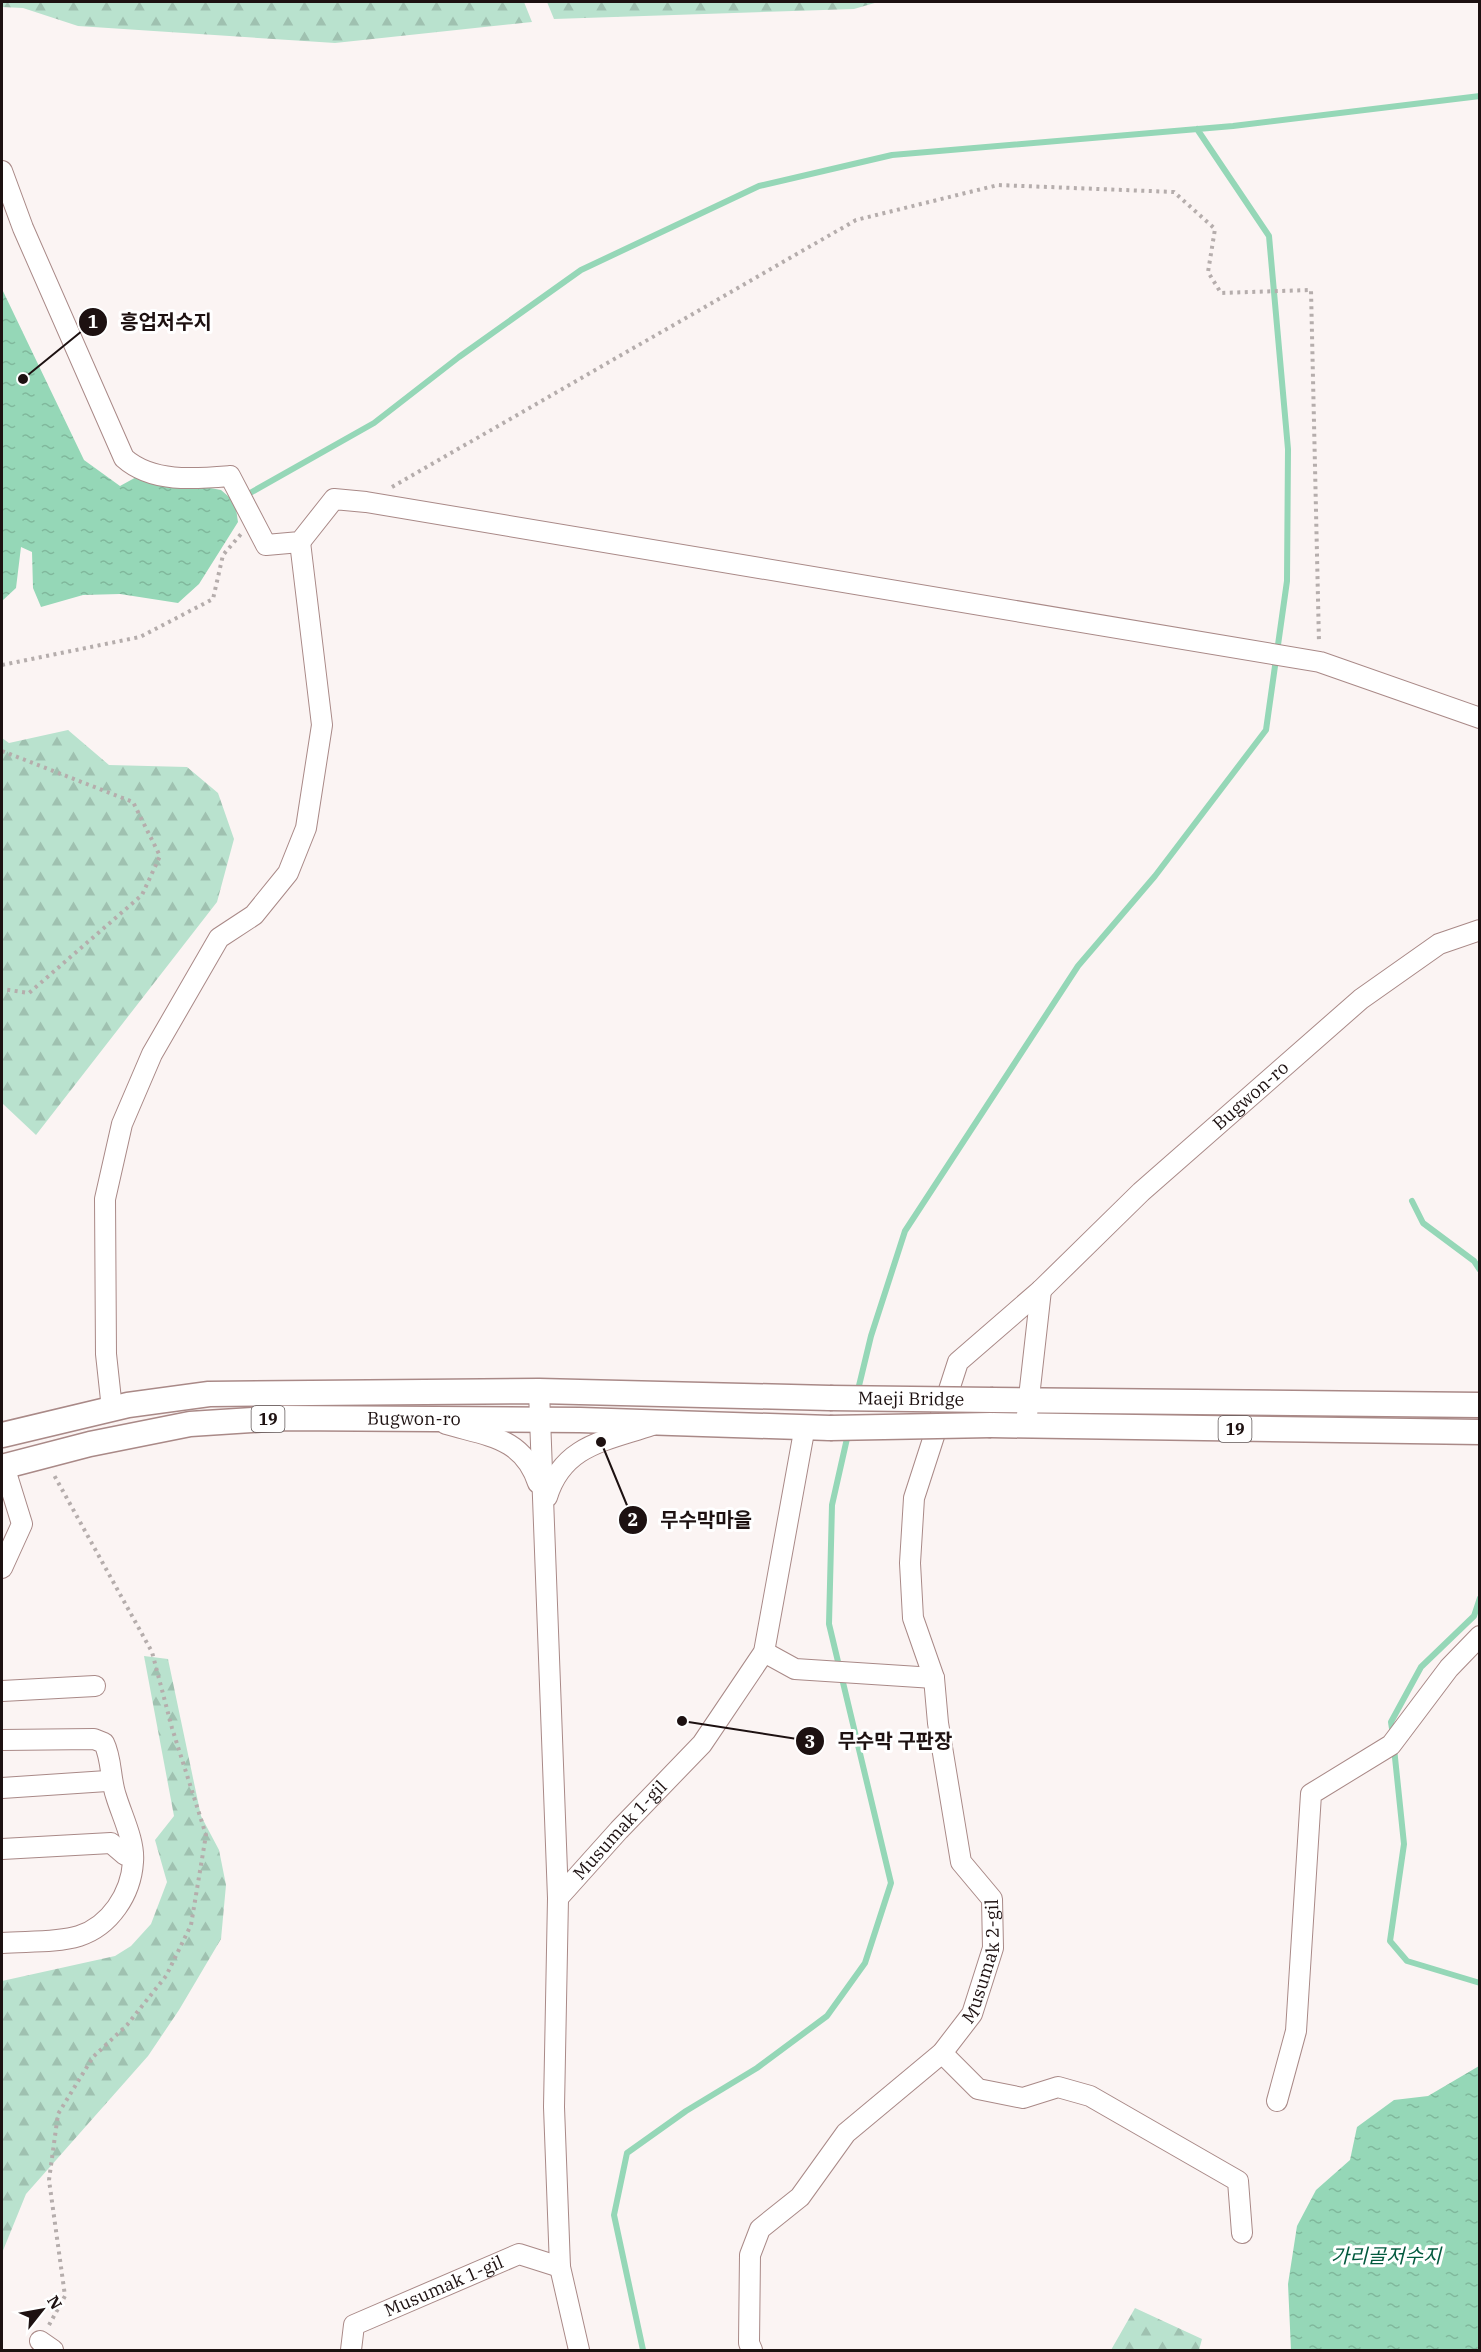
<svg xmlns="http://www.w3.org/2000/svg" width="1481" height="2352" viewBox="0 0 1481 2352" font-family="'IBM Plex Serif','Noto Sans KR',serif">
  <defs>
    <pattern id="forest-firs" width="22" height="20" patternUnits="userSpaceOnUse" patternTransform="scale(1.5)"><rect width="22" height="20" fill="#b9e2ce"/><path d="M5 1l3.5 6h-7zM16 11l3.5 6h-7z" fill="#9fc1b0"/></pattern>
    <pattern id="water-ripples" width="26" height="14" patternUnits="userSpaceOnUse" patternTransform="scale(1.5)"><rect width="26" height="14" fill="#95d7b7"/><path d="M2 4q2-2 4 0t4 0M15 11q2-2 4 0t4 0" fill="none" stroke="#80b89c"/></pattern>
  </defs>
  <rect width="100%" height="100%" fill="#fbf4f3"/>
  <!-- forest -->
  <path fill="url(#forest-firs)" d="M 2,2 L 524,2 L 532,22 L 335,43 L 78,26 L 23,8 L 2,7 Z
    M 547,2 L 878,2 L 854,9 L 554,19 Z
    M 68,730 L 109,765 L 187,767 L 218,793 L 234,839 L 217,902 L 36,1135 L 2,1103 L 2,738 L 9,743 Z
    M 144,1656 L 168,1659 L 201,1816 L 219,1850 L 226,1885 L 221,1939 L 179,2010 L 148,2056 L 26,2194 L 2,2253 L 2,1981 L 115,1956 L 131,1946 L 151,1924 L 167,1882 L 155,1840 L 174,1816 Z
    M 1135,2308 L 1202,2339 L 1199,2350 L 1111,2350 Z"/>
  <!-- water -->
  <path fill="url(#water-ripples)" d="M 2,289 L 84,460 L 120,486 L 140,475 L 221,490 L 235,502 L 238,522 L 199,584 L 178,603 L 120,594 L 83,595 L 41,607 L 33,588 L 32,552 L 21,547 L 16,588 L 2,601 Z
    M 1479,2066 L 1479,2350 L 1291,2350 L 1288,2284 L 1297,2226 L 1316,2190 L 1350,2160 L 1357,2127 L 1394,2100 L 1428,2096 Z"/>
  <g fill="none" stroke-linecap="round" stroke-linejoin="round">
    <!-- stream -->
    <path stroke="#95d7b7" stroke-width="6" d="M 243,497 L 374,423 L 459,357 L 581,270 L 759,186 L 892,155 L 1233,126 L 1480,96
      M 1412,1201 L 1423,1223 L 1474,1261 L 1480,1270
      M 857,1394 L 871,1336 L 905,1231 L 1078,966 L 1155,876 L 1266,730 L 1287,581 L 1288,449 L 1269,236 L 1197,129
      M 1393,1735 L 1391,1722 L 1421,1667 L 1474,1616 L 1480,1598
      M 1394,1748 L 1404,1844 L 1390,1941 L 1407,1961 L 1480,1983
      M 643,2350 L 614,2215 L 627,2153 L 686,2111 L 757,2068 L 827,2016 L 865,1963 L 891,1883 L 829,1624 L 832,1505 L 848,1434"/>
    <defs>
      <g id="minor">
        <path d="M 2,171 L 23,228 L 124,458 C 152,483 195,479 230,476 L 266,545 L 300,542 L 334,499 L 366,502 L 1320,662 L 1480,718"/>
        <path d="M 539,1391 L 558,1898 L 554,2107 L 560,2267 L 579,2350"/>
        <path d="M 112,1409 L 106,1354 L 105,1199 L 122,1124 L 152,1054 L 219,938 L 254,915 L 288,873 L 306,828 L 322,725 L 300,542"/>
        <path d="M 1027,1415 L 1041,1290"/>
        <path d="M 446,1424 C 487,1436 523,1437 538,1483"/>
        <path d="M 547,1497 C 563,1445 605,1441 652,1425"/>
        <path d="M 2,1568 L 22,1524 L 4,1466"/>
        <path d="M 764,1652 L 795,1669 L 934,1678"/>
        <path d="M 2,1691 L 95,1686"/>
        <path d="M 2,1740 L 94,1739 L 104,1743 C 112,1759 110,1779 116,1796 C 122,1816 135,1841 133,1862 C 131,1894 110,1926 79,1936 C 56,1943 26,1941 2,1943"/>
        <path d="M 2,1788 L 107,1781"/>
        <path d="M 2,1849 L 111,1843 L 125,1855"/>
        <path id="s1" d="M 558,1898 L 619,1830 L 702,1744 L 764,1652 L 805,1426"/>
        <path d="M 942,2053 L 978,2089 L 1023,2098 L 1058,2087 L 1090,2096 L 1238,2181 L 1242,2233"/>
        <path d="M 1277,2101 L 1296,2031 L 1311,1794 L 1391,1745 L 1449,1668 L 1480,1636"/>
        <path d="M 40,2341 L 53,2350"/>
        <path id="s2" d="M 351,2350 L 354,2325 L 519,2254 L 560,2267"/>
        <path id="s3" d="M 752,2350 L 749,2343 L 750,2255 L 760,2229 L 800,2197 L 846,2133 L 942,2053 L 972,2014 L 993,1948 L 992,1899 L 961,1862 L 938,1723 L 934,1678 L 913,1618 L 910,1563 L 914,1498 L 958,1362 L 1041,1290 L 1141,1192 L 1361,999 L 1439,944 L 1480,930"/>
      </g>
      <g id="major">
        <path d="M 993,1400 L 1480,1405"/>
        <path d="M 991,1425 L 1480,1432"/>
        <path d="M 2,1435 L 128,1405 L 209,1394 L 539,1391 L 830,1398"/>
        <path id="s4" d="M 2,1467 L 90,1444 L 190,1424 L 283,1418 L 580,1420 L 830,1428"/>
      </g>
    </defs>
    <!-- minor casing -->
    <use href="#minor" stroke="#a98987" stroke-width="22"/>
    <!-- major casing -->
    <use href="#major" stroke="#a98987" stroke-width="27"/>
    <!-- path -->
    <path stroke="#b5adac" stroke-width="4" stroke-dasharray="3 4.5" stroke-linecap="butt" d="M 392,487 L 856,220 L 998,185 L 1174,192 L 1215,229 L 1208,272 L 1221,293 L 1311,290 L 1319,643
      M 2,665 L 140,637 L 213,599 L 223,555 L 241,534
      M 2,751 L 133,802 L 160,856 L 142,895 L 29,993 L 2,989
      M 49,2325 L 65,2296 L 49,2180 L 58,2114 L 93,2057 L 127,2025 L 166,1976 L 191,1925 L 206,1835 L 172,1728 L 152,1652 L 54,1475"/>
    <!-- minor -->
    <use href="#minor" stroke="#fff" stroke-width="20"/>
    <!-- major -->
    <use href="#major" stroke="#fff" stroke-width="24"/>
    <defs>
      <g id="major-bridge">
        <path id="s5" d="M 830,1398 L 993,1400"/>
        <path d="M 830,1428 L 991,1425"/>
      </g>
    </defs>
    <!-- major-bridge casing -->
    <use href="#major-bridge" stroke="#a98987" stroke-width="27" stroke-linecap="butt"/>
    <!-- major-bridge -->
    <use href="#major-bridge" stroke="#fff" stroke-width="24"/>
  </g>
  <g text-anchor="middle" stroke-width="6" stroke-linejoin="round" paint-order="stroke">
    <!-- shield labels -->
    <g fill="#fff" stroke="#615858" stroke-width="1.5">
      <rect x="251.5" y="1406" width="33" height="26" rx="4.5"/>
      <rect x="1218.5" y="1416" width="33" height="26" rx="4.5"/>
    </g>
    <g font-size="16" font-weight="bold" fill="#1d1111">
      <text x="268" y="1425">19</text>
      <text x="1235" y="1435">19</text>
    </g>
    <!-- street labels -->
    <g font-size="18" fill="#1d1111" stroke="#fff">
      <text dy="6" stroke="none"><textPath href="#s3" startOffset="1503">Bugwon-ro</textPath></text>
      <text dy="6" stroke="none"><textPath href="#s5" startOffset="81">Maeji Bridge</textPath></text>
      <text dy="6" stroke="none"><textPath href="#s4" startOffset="417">Bugwon-ro</textPath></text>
      <text dy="6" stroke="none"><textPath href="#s1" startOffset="92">Musumak 1-gil</textPath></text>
      <text dy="6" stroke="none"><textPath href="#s3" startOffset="482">Musumak 2-gil</textPath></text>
      <text dy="6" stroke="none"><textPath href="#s2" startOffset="123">Musumak 1-gil</textPath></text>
    </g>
    <!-- water labels -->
    <g font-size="20" font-style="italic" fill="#025a3e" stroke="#fff">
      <text x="1386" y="2263">가리골저수지</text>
    </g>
  </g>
  <!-- callouts -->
  <path fill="none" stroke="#1d1111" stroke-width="2" d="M23 379L93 322M601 1442L633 1520M682 1721L810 1741"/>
  <g fill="#1d1111" stroke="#fff" stroke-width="2">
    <circle cx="23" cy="379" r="6"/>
    <circle cx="601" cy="1442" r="6"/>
    <circle cx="682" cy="1721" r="6"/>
    <circle cx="93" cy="322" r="15"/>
    <circle cx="633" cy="1520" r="15"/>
    <circle cx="810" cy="1741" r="15"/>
  </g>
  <g font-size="18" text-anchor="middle" font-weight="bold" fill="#fff">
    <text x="93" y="328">1</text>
    <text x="633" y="1526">2</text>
    <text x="810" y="1748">3</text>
  </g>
  <g font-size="20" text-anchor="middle" font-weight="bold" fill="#1d1111" stroke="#fff" stroke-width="6" stroke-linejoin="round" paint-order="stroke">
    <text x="166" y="329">흥업저수지</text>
    <text x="706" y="1527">무수막마을</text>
    <text x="895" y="1748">무수막 구판장</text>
  </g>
  <!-- border -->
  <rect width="1481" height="2352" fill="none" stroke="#1d1111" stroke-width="6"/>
  <!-- north arrow -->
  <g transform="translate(42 2310) rotate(59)" stroke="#ffffff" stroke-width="4.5" paint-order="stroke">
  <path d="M0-4.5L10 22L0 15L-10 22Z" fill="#1d1111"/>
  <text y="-9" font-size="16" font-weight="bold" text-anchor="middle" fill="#1d1111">N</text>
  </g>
</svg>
